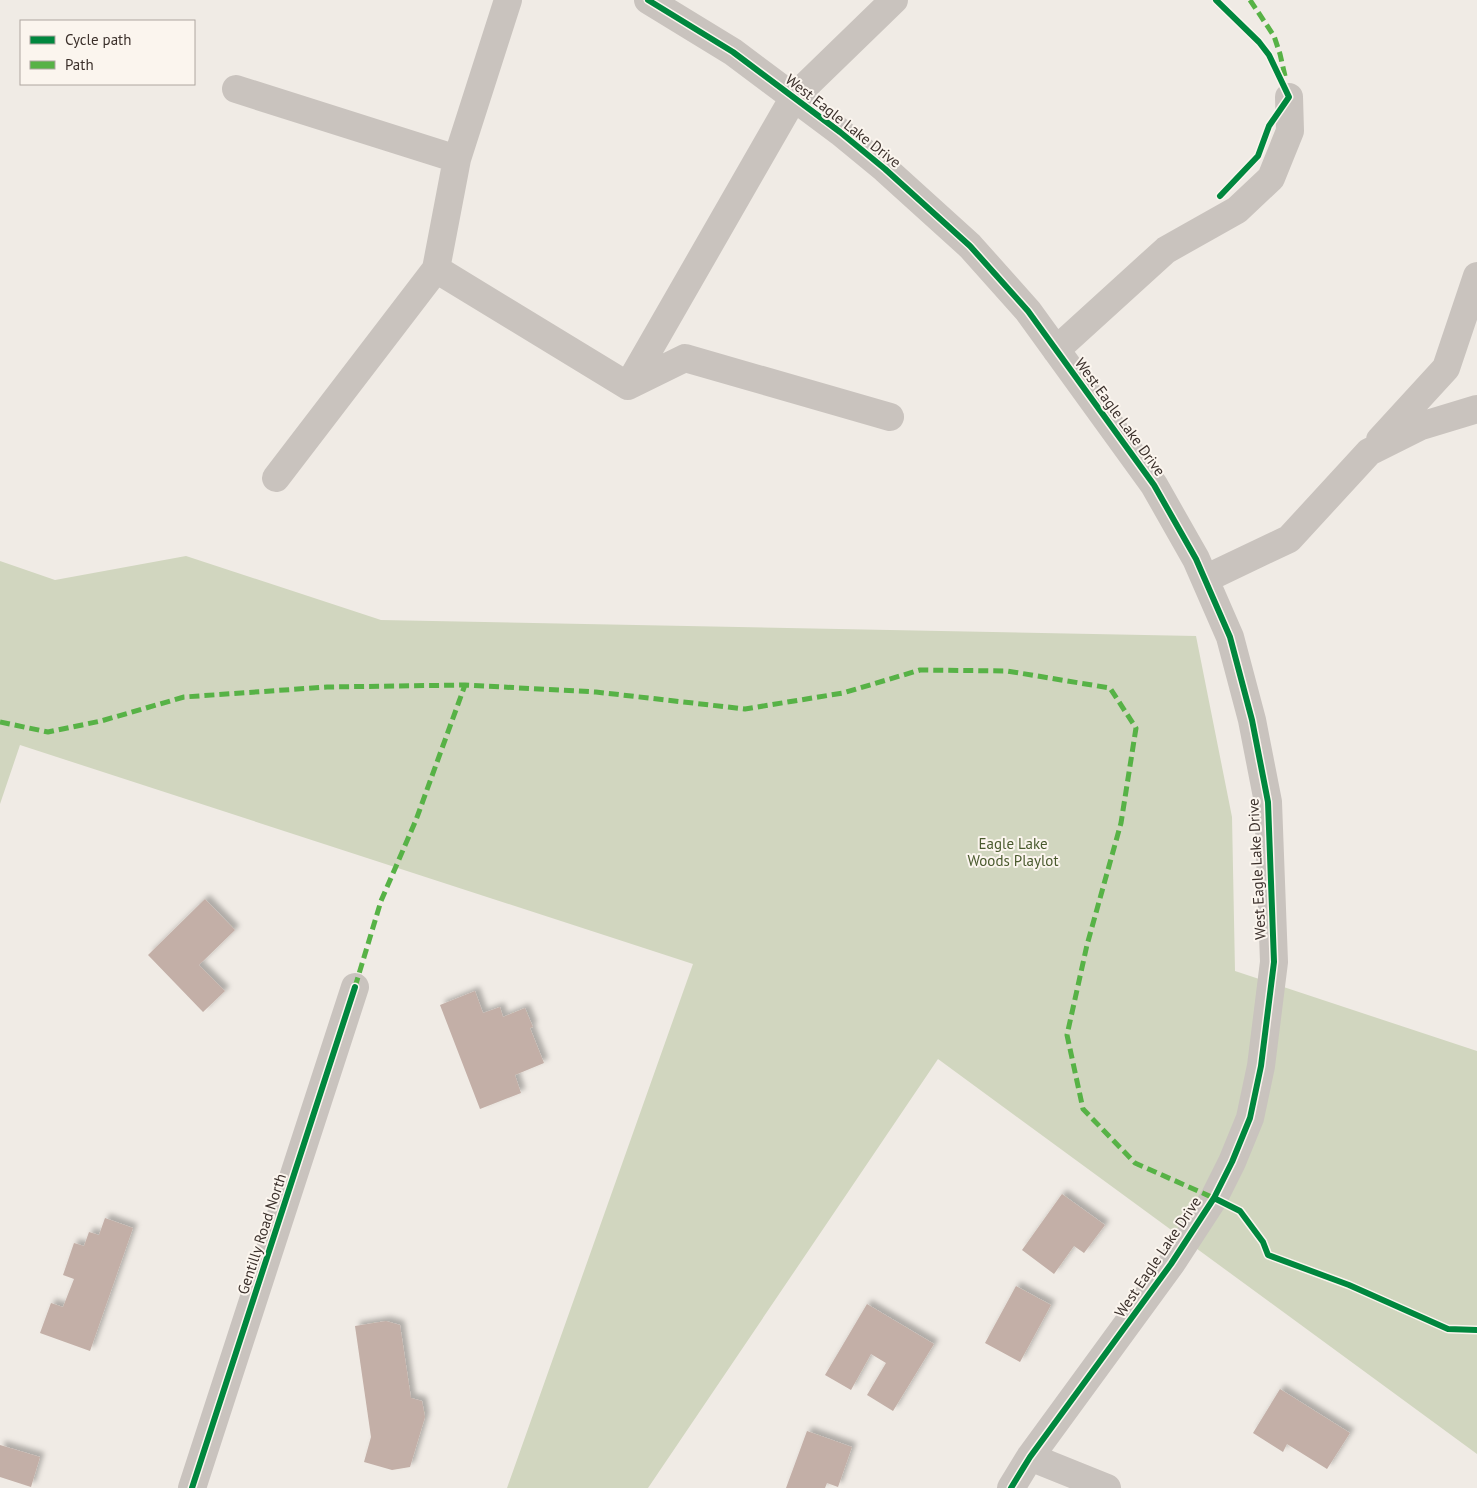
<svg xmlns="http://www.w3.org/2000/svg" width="1477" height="1488" viewBox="0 0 1477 1488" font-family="'PT Sans',sans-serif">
  <defs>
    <filter id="shadow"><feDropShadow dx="4.5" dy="-4.5" stdDeviation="2.5" flood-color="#0004"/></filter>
  </defs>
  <rect width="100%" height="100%" fill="#f0ebe5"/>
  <!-- green -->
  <path fill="#d1d6bf" d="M 186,556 L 381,620 L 1196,636 L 1232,817 L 1235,971 L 1477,1051 L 1477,1454 L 938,1059 L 648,1488 L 507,1488 L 693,964 L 20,745 L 0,804 L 0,561 L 55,580 Z"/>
  <!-- building -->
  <path fill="#c3afa7" filter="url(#shadow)" d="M 205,899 L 235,930 L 199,965 L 225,991 L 203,1012 L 148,955 Z
    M 475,991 L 483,1013 L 500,1007 L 503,1017 L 525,1008 L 533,1027 L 530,1028 L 544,1063 L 515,1075 L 521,1093 L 480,1109 L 440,1005 Z
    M 1062,1194 L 1105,1225 L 1084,1253 L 1074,1246 L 1054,1274 L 1022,1250 Z
    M 105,1218 L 133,1228 L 90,1351 L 40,1333 L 51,1303 L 63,1307 L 74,1279 L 63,1275 L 74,1243 L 84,1246 L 89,1232 L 99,1235 Z
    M 1016,1286 L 1051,1305 L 1020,1362 L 985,1343 Z
    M 867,1304 L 934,1344 L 893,1411 L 867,1395 L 886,1363 L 871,1354 L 851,1390 L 825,1375 Z
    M 386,1321 L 400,1325 L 411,1398 L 422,1401 L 425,1417 L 410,1467 L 392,1470 L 364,1462 L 371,1437 L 355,1326 Z
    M 1280,1389 L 1350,1433 L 1327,1469 L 1287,1444 L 1283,1452 L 1253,1433 Z
    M 807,1431 L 852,1447 L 838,1487 L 827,1483 L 825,1488 L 786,1488 Z
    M 0,1445 L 40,1457 L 31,1487 L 0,1477 Z"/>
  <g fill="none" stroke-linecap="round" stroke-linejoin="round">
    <!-- minor -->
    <path stroke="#c9c3be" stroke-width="28" d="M 648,0 L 733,52 L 840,132 L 885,169 L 970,246 L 1028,311 L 1154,485 L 1196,559 L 1230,637 L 1252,720 L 1268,802 L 1274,962 L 1261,1066 L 1250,1118 L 1232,1162 L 1214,1198 L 1171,1264 L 1030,1457 L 1011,1488
      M 236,89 L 457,159
      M 436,269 L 628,386 L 685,358 L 890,417
      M 1056,350 L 1166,250 L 1237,210 L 1271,178 L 1290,131 L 1289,97
      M 628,386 L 794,97 L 894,0
      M 1380,440 L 1446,368 L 1477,276
      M 276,478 L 436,269 L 457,159 L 508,0
      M 1205,579 L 1289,539 L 1369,452 L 1421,426 L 1477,409
      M 1030,1457 L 1107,1488
      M 192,1488 L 355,987"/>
    <!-- quiet -->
    <path stroke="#57b246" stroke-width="5" stroke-dasharray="10 5" stroke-linecap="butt" d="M 1250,0 L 1274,36 L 1280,54 L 1285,76
      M 0,722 L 48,732 L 101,721 L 184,697 L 327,687 L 465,685 L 596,692 L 745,709 L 843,693 L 920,670 L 1007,671 L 1110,688 L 1136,728 L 1121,823 L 1087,945 L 1067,1035 L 1083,1109 L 1135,1163 L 1216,1199
      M 355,987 L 381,901 L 416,820 L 465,685"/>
    <defs>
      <path id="cycleway" d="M 648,0 L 733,52 L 840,132 L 885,169 L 970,246 L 1028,311 L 1154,485 L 1196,559 L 1230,637 L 1252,720 L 1268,802 L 1274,962 L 1261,1066 L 1250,1118 L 1232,1162 L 1214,1198 L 1171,1264 L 1030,1457 L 1011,1488
        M 1216,0 L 1259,42 L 1269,55 L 1289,97 L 1269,126 L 1258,156 L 1220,196
        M 1214,1198 L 1240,1211 L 1263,1242 L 1268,1255 L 1349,1285 L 1448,1329 L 1477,1330
        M 192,1488 L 355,987"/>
    </defs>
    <!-- cycleway casing -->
    <use href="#cycleway" stroke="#fbf5ee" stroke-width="9"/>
    <!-- cycleway -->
    <use href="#cycleway" stroke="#00873e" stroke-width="6"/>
  </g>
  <g text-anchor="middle" stroke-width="4" stroke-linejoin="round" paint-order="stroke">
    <!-- street labels -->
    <g font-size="15" fill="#3b302b" stroke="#fbf5ee">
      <text transform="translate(843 121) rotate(38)" y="5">West Eagle Lake Drive</text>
      <text transform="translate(1120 417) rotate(54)" y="5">West Eagle Lake Drive</text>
      <text transform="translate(1257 869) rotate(-93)" y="5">West Eagle Lake Drive</text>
      <text transform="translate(262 1234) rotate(-72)" y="5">Gentilly Road North</text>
      <text transform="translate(1158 1257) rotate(-56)" y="5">West Eagle Lake Drive</text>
    </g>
    <!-- park labels -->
    <g font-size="15" fill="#4a5a2e" stroke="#fbf5ee">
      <text x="1013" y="849">Eagle Lake<tspan x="1013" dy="17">Woods Playlot</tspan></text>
    </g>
  </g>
  <!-- legend -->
  <rect x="20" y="20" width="175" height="65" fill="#fbf5ee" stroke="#aea6a0"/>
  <rect x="30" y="36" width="25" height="8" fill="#00873e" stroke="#aea6a0"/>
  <text x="65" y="45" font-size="15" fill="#3b302b">Cycle path</text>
  <rect x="30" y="61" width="25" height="8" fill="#57b246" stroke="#aea6a0"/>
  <text x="65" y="70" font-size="15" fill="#3b302b">Path</text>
</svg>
